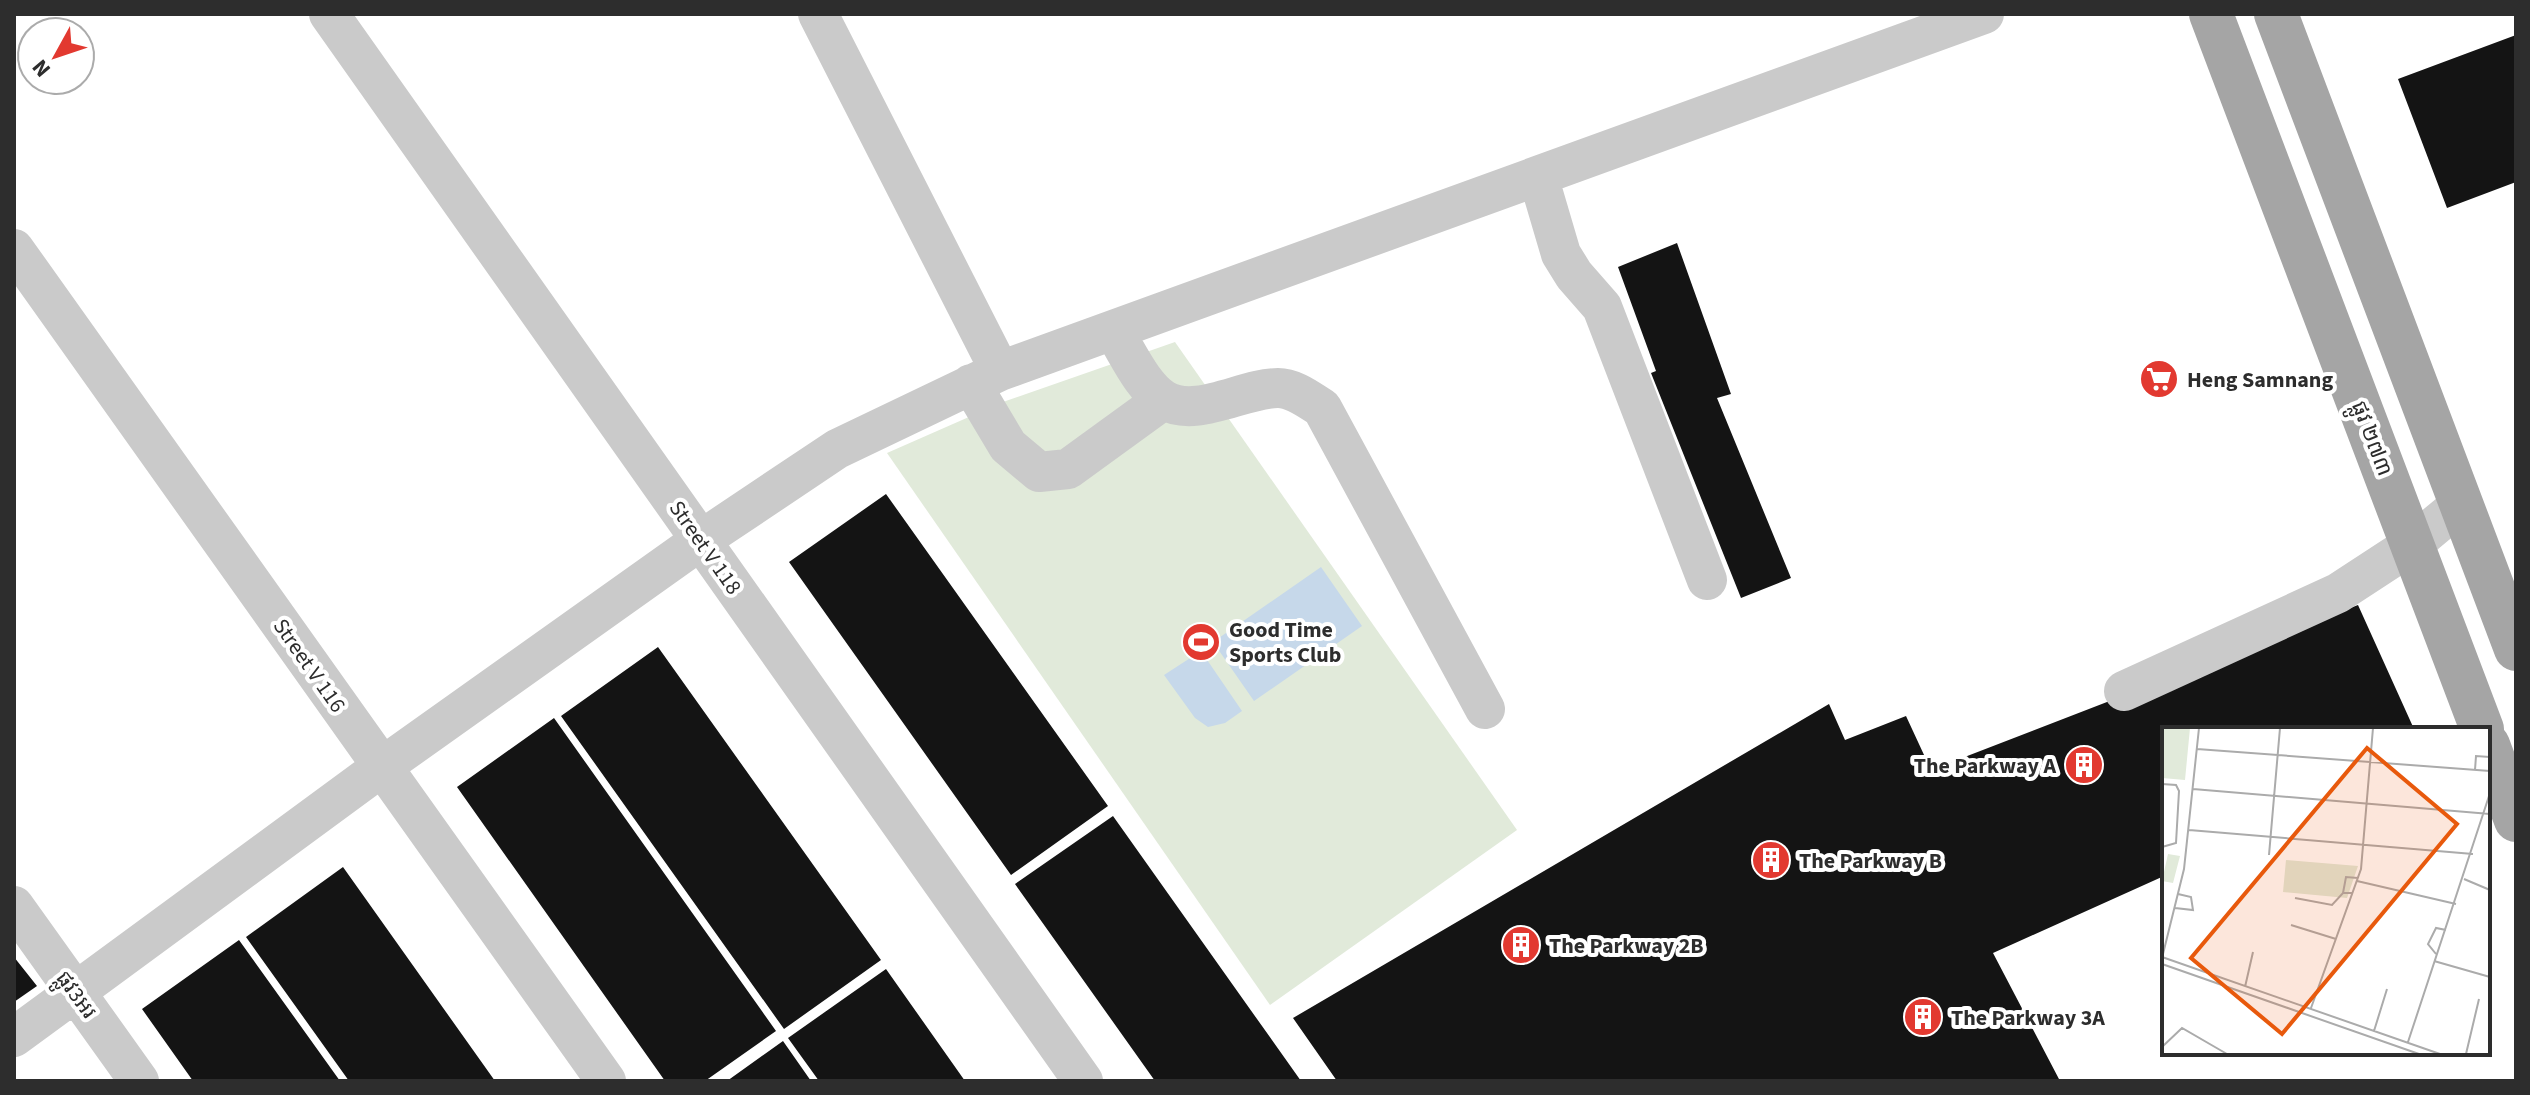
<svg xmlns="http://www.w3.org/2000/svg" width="2530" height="1095" viewBox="0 0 2530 1095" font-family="'Source Sans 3','Noto Sans Khmer',sans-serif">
  <rect width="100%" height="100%" fill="#fff"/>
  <!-- green -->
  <path fill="#e1eada" d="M 1175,342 L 1517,830 L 1270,1005 L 887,453 L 1003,402 Z"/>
  <!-- water -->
  <path fill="#c6d8ea" d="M 1321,567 L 1362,626 L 1254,701 L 1213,642 Z
    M 1201,651 L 1242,711 L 1225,723 L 1208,727 L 1195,718 L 1164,675 Z"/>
  <!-- building -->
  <path fill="#141414" d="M 2516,35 L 2516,182 L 2447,208 L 2398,79 Z
    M 1677,243 L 1731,394 L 1717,398 L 1791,578 L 1741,598 L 1651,373 L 1656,371 L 1618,267 Z
    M 886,494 L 1108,806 L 1011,875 L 789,562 Z
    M 2358,605 L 2414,729 L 2164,729 L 2164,876 L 1993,953 L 2060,1081 L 1337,1081 L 1293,1018 L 1829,704 L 1845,740 L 1906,716 L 1931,770 Z
    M 658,647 L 881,960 L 784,1029 L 561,716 Z
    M 554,718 L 776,1031 L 705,1081 L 665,1081 L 457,787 Z
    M 1113,816 L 1301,1081 L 1155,1081 L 1015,884 Z
    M 343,867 L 495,1081 L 349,1081 L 246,937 Z
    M 239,940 L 340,1081 L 193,1081 L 142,1009 Z
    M 14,957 L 37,986 L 14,1002 Z
    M 886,969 L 965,1081 L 819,1081 L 788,1038 Z
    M 783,1041 L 811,1081 L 727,1081 Z"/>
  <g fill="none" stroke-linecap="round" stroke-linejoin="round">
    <!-- minor -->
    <path stroke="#cacaca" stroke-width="40" d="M 329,14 L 1083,1081
      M 818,14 L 1000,371
      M 1538,176 L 1561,254 L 1574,275 L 1602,307 L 1707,580
      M 14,249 L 606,1081
      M 1113,330 C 1127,351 1142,387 1164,400 C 1196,419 1243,388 1278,388 C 1294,388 1309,400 1322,408 L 1485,709
      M 971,384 L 1008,446 L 1039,472 L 1068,469 L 1163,400
      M 2124,691 L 2338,593 L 2413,544 L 2461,504
      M 14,906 L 139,1081
      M 14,1037 L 383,766 L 701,540 L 837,449 L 1000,371 L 1984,14"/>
    <!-- major -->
    <path stroke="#a5a5a5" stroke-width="44" d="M 2211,14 L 2482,729
      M 2276,14 L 2516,649
      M 2488,745 L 2516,820"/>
  </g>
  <!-- icons -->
  <defs>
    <symbol id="supermarket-disc" viewBox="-11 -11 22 22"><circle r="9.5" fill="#e23930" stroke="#fff"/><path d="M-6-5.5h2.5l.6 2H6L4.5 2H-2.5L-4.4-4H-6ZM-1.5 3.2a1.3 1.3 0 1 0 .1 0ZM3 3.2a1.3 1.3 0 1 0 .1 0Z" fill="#fff"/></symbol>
    <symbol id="stadium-disc" viewBox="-11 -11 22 22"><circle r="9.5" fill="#e23930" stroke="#fff"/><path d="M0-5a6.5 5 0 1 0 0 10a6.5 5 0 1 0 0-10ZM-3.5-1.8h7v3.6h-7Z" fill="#fff"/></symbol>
    <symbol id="building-disc" viewBox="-11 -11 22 22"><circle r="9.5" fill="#e23930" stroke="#fff"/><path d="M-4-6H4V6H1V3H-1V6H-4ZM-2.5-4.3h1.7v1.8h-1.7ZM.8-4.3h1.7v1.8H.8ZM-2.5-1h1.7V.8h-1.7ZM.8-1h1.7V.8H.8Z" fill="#fff"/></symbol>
  </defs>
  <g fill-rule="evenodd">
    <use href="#supermarket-disc" x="2137" y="357" width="44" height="44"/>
    <use href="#stadium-disc" x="1179" y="620" width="44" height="44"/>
    <use href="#building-disc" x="2062" y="743" width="44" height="44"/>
    <use href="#building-disc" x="1749" y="838" width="44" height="44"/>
    <use href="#building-disc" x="1499" y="923" width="44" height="44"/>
    <use href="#building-disc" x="1901" y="995" width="44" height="44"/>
  </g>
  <g text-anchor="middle" stroke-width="8" stroke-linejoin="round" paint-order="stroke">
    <!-- poi labels -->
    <g font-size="22" font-weight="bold" fill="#2d2d2d" stroke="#fff" text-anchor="start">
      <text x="2187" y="387">Heng Samnang</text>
      <text x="1229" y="637">Good Time<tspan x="1229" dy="25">Sports Club</tspan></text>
      <text x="2056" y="773" text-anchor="end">The Parkway A</text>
      <text x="1799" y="868">The Parkway B</text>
      <text x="1549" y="953">The Parkway 2B</text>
      <text x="1951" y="1025">The Parkway 3A</text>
    </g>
    <!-- street labels -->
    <g font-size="22" fill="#2d2d2d" stroke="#fff">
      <text transform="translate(2373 438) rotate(69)" y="8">ផ្លូវ ២៧៣</text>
      <text transform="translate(706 547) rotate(55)" y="8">Street V 118</text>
      <text transform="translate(310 665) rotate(55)" y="8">Street V 116</text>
      <text transform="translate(77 994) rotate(54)" y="8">ផ្លូវ3អរ</text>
    </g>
  </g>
  <!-- overview -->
  <g transform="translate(2162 727)">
    <rect width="328" height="328" fill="#fff"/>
    <path d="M 0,1 L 28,1 L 23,53 L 0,51 ZM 6,127 L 18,129 L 11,156 L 0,154 ZM 124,133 L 196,139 L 185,171 L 121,165 Z" fill="#e1eada"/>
    <path fill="none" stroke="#ababab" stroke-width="2" d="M 35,22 L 328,44M 313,43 L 314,29 L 328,30M 0,57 L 14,58 L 17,64 L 14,116 L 0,120M 31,62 L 328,87M 27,103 L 311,127M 107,128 L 118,1M 302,152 L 328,163M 195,154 L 294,177M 181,166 L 184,150 L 196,151M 133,171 L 170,178 L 181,166 L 191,166M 13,181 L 31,183 L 29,170 L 16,167M 129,198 L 174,212M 274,227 L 266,217 L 274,201 L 284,203M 0,230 L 278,327M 0,231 L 22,142 L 37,1M 272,234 L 328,250M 0,237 L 257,327M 83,260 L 91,225M 149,281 L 199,142 L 211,1M 212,304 L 225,262M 246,315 L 328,66M 0,320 L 20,301 L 65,327M 304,327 L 317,272"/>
    <path fill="#e8590c" fill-opacity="0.15" stroke="#e8590c" stroke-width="4" d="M 205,21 L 295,97 L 120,307 L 29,231 Z"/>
    <rect width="328" height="328" fill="none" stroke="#2d2d2d" stroke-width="4"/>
  </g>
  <!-- border -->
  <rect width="2530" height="1095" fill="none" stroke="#2d2d2d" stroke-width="32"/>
  <!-- north arrow -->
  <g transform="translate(56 56) rotate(230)"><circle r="38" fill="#ffffff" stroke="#ababab" stroke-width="2"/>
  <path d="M0-6L14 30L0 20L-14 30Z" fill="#e23930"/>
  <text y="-12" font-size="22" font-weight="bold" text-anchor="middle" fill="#2d2d2d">N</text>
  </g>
</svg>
